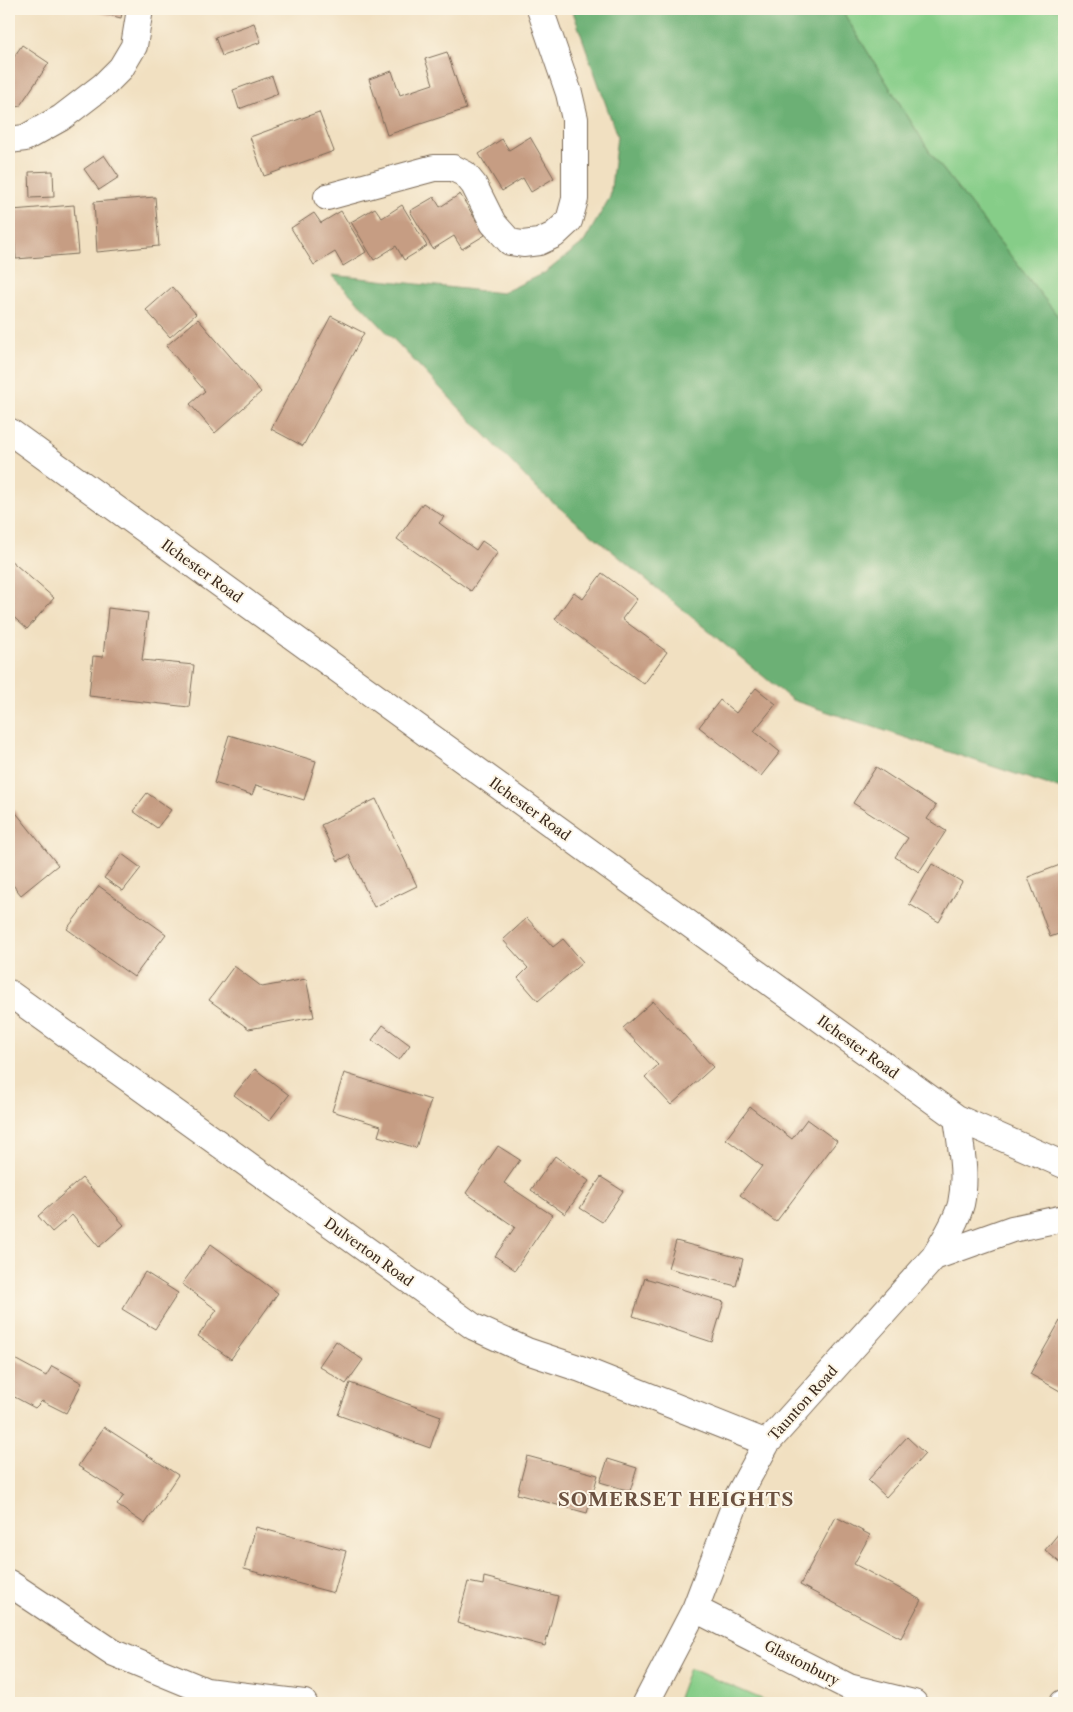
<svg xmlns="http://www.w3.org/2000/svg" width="1073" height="1712" viewBox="0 0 1073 1712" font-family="'Libre Caslon Text',serif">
  <rect width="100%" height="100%" fill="#fcf5e5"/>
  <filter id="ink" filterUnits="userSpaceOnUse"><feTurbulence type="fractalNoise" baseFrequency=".02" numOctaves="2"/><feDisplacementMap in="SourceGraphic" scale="10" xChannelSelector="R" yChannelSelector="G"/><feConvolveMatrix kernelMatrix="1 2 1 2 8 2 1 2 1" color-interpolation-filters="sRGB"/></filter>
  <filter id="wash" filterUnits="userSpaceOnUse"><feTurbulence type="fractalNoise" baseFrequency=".0096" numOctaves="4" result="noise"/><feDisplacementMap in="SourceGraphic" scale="20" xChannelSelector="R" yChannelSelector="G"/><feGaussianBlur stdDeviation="1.12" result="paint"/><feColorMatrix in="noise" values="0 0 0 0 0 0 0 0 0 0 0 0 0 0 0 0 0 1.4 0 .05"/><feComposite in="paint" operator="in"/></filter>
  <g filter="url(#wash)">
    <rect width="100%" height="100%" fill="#f1e0c1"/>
    <!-- green -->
    <path fill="#86cd88" stroke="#607c53" d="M 841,9 L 1064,9 L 1064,324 L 931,154 Z
      M 689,1668 L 771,1703 L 676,1703 Z"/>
    <!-- forest -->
    <path fill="#6cb074" stroke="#546d49" d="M 572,9 L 841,9 L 931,154 L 1064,324 L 1064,790 L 792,700 L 538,490 L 332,275 L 502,293 L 546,272 L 584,242 L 610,197 L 617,136 Z"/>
    <g id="blocks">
      <!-- building -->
      <path fill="#c69d83" d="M 84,9 L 123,9 L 121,18 Z
        M 254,23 L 261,42 L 222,56 L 215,37 Z
        M 22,45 L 49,63 L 19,107 L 9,100 L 9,64 Z
        M 447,52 L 466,109 L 387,135 L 369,79 L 392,71 L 400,95 L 433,84 L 425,59 Z
        M 272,76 L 278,94 L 239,109 L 233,90 Z
        M 319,112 L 334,151 L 264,176 L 250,137 Z
        M 530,137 L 554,178 L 531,192 L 523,178 L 502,191 L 479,154 L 502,139 L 509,150 Z
        M 104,155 L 119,177 L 99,190 L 84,169 Z
        M 53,171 L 54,197 L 30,198 L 29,172 Z
        M 460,194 L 485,235 L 462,249 L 454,236 L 433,249 L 410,211 L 434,197 L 440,207 Z
        M 155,197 L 159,246 L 97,252 L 94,202 Z
        M 74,205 L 78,254 L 16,259 L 12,210 Z
        M 402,205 L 427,246 L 404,260 L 396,246 L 374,260 L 351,222 L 375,208 L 382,218 Z
        M 341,211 L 366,252 L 343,266 L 335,252 L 314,265 L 291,228 L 314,213 L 321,223 Z
        M 172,287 L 196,314 L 170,337 L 146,310 Z
        M 331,316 L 364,333 L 303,446 L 271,429 Z
        M 198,319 L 261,392 L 215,433 L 190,404 L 205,391 L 166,346 Z
        M 423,503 L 444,517 L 439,523 L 476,550 L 482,541 L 498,552 L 471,591 L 397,539 Z
        M 9,559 L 54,598 L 27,629 L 9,613 Z
        M 602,573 L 637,599 L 622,619 L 667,652 L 644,684 L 555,619 L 574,592 L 583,599 Z
        M 108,608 L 148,613 L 142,660 L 194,665 L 189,707 L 89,696 L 93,656 L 103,657 Z
        M 756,688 L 776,704 L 754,731 L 780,752 L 761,776 L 699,727 L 720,700 L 736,713 Z
        M 229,735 L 316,761 L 304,800 L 256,785 L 252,795 L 214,783 Z
        M 876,767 L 936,806 L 927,819 L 946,831 L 919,872 L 895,857 L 908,838 L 853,803 Z
        M 147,793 L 171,810 L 157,828 L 133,811 Z
        M 376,799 L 417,886 L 374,907 L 349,855 L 338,861 L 321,825 Z
        M 9,804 L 58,865 L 21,895 L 9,880 Z
        M 122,854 L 141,868 L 123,891 L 104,878 Z
        M 932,864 L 962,882 L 939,922 L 909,904 Z
        M 1060,865 L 1064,877 L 1064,932 L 1050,937 L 1028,877 Z
        M 99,886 L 166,934 L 134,977 L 67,929 Z
        M 527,918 L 553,947 L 563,939 L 583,962 L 538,1001 L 518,978 L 528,968 L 503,940 Z
        M 234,966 L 262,987 L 306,979 L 314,1017 L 249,1029 L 209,1000 Z
        M 653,1001 L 713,1067 L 671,1105 L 645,1077 L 658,1065 L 623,1028 Z
        M 383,1025 L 410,1045 L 399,1060 L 372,1040 Z
        M 255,1069 L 289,1095 L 269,1121 L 234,1095 Z
        M 344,1073 L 431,1100 L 416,1148 L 378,1136 L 381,1126 L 332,1111 Z
        M 750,1107 L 792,1139 L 807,1119 L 837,1141 L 776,1222 L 740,1195 L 762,1166 L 726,1139 Z
        M 498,1146 L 520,1160 L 504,1183 L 552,1215 L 515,1270 L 495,1256 L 515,1227 L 466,1193 Z
        M 555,1156 L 589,1181 L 565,1214 L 531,1190 Z
        M 601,1177 L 623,1191 L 602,1222 L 580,1208 Z
        M 82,1178 L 124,1225 L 99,1247 L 72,1215 L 52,1232 L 38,1216 Z
        M 676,1241 L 743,1259 L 736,1286 L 668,1268 Z
        M 211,1244 L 278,1293 L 231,1359 L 198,1336 L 217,1310 L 182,1284 Z
        M 145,1272 L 178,1293 L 155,1329 L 122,1309 Z
        M 645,1278 L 724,1302 L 712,1342 L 633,1316 Z
        M 1060,1321 L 1064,1324 L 1064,1383 L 1060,1391 L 1030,1374 Z
        M 336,1341 L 363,1360 L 346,1384 L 319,1366 Z
        M 9,1356 L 46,1376 L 52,1366 L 82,1383 L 66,1413 L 42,1401 L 35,1408 L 9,1394 Z
        M 350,1383 L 441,1416 L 430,1448 L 338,1415 Z
        M 104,1427 L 178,1475 L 145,1524 L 117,1505 L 124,1495 L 78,1466 Z
        M 907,1437 L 925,1454 L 886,1497 L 868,1480 Z
        M 527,1456 L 598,1475 L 587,1513 L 517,1494 Z
        M 608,1459 L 637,1468 L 630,1491 L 600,1482 Z
        M 836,1517 L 870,1535 L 854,1564 L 921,1600 L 901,1638 L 800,1585 Z
        M 256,1527 L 346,1551 L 334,1593 L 244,1569 Z
        M 1064,1527 L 1064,1566 L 1045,1550 Z
        M 484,1577 L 558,1596 L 545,1646 L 457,1623 L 468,1582 L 483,1585 Z"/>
    </g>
  </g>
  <g filter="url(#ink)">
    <use href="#blocks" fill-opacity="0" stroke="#7b6a57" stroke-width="1"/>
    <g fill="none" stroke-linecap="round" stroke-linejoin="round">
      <defs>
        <path id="minor" d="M 9,140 L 25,138 L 61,118 L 104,85 L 121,68 L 134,46 L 140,9
          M 327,197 L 434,168 L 453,168 L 465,174 L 474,185 L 493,223 L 510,242 L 523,244 L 539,242 L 554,235 L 569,221 L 575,199 L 575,119 L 569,93 L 540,9
          M 9,431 L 957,1118 L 1064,1165
          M 9,993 L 474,1327 L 527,1351 L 581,1369 L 767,1443
          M 934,1257 L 1012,1229 L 1064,1218
          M 9,1583 L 114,1653 L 206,1691 L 304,1703
          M 695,1609 L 849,1687 L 914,1703
          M 646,1703 L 695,1609 L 738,1496 L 767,1443 L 934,1257 C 944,1240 956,1223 961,1204 C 967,1176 961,1147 957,1118
          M 1063,1703 L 1064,1703"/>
      </defs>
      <!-- minor casing -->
      <use href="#minor" stroke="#7b6a57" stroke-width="28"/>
      <!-- minor -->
      <use href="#minor" stroke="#fff" stroke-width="26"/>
    </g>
  </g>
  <g text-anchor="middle" stroke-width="4" stroke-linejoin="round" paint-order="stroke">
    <!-- street labels -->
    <g font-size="14" fill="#3b2a1e" stroke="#fcf5e5">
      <text transform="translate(202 571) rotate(36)" y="5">Ilchester Road</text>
      <text transform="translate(530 809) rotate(36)" y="5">Ilchester Road</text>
      <text transform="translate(858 1047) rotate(36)" y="5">Ilchester Road</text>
      <text transform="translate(369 1252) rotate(36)" y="5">Dulverton Road</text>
      <text transform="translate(803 1403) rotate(-48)" y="5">Taunton Road</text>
      <text transform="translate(802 1663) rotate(27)" y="5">Glastonbury</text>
    </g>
    <!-- district labels -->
    <g font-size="19" font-weight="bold" letter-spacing="1" fill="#6c5241" stroke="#fcf5e5">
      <text x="676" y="1506">SOMERSET HEIGHTS</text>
    </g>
  </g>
  <!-- margin -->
  <rect width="1073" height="1712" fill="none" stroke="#fcf5e5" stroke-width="30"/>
</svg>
